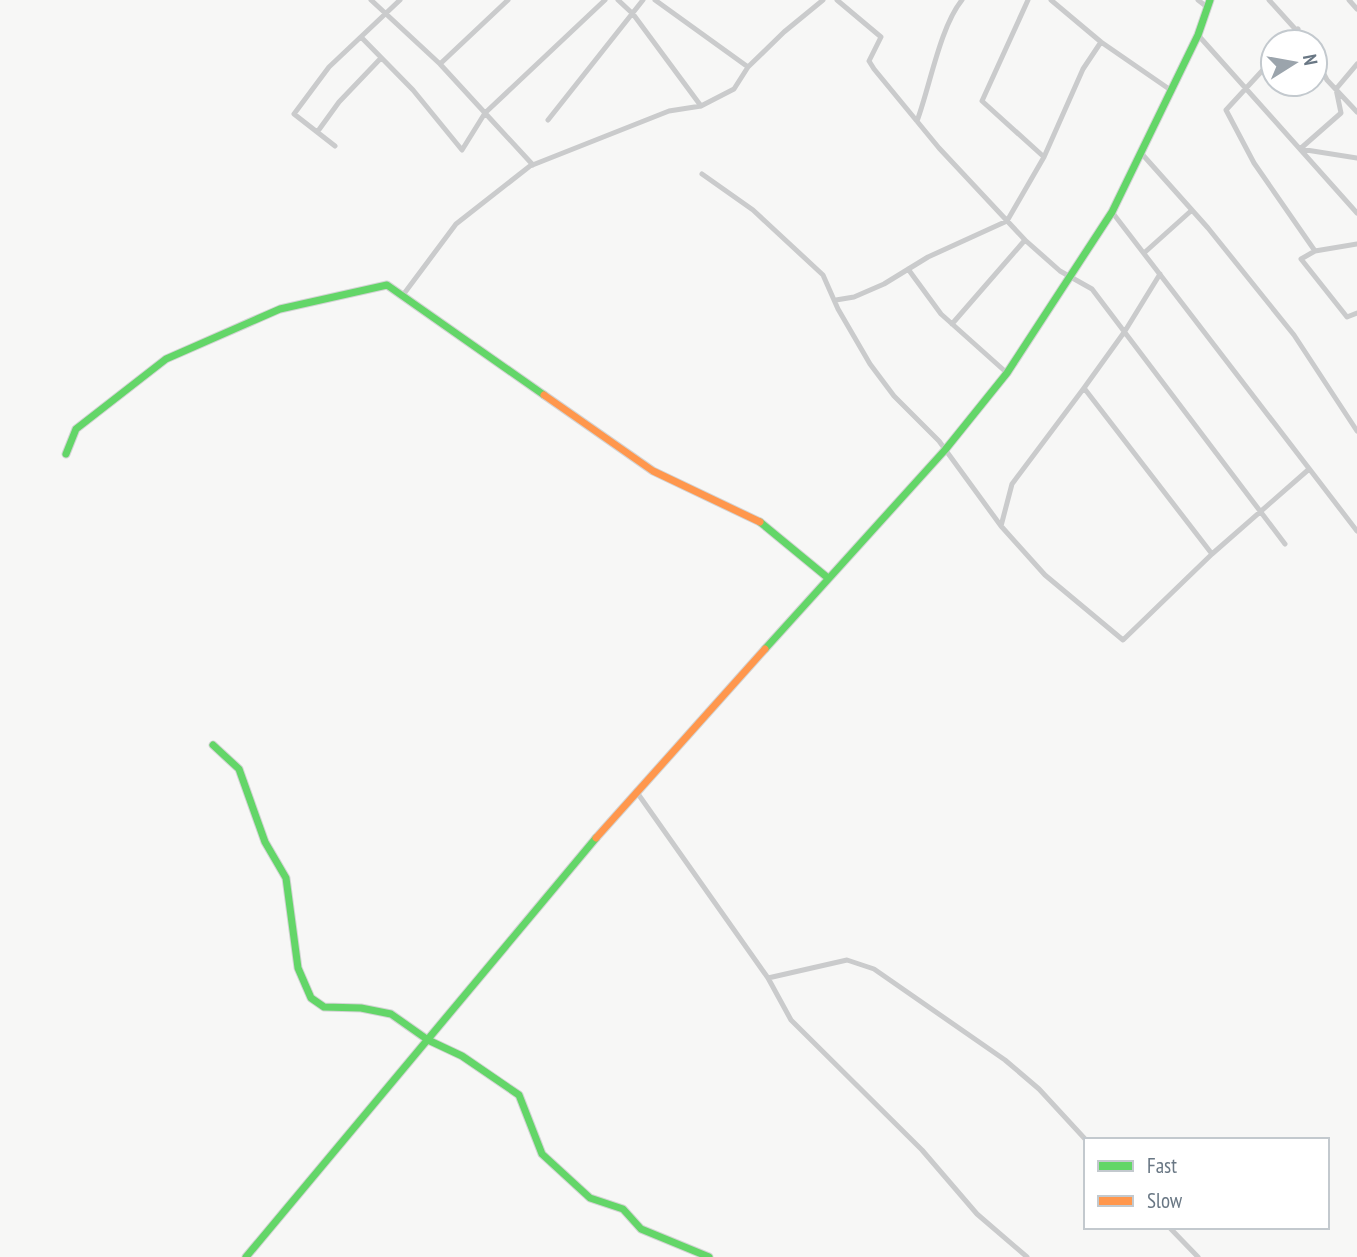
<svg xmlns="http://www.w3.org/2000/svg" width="1357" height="1257" viewBox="0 0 1357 1257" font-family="'PT Sans Narrow',sans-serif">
  <rect width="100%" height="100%" fill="#f7f7f6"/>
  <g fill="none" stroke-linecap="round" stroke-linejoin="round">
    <defs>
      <path id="fast" d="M 66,454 L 76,429 L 166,359 L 280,309 L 387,285 L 544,395
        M 760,522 L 828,578
        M 765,649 L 945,450 L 1007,373 L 1112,212 L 1198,35 L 1210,0
        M 213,745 L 239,769 L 265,842 L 286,878 L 298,968 L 311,998 L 324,1007 L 361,1008 L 391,1014 L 428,1040 L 462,1056 L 519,1095 L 542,1154 L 590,1198 L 623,1209 L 641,1229 L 709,1257
        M 246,1257 L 596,838"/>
      <path id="slow" d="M 544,395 L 653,471 L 760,522
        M 596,838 L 765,649"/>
    </defs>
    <!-- fast casing -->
    <use href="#fast" stroke="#d3d4d4" stroke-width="9"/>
    <!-- slow casing -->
    <use href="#slow" stroke="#d3d4d4" stroke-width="9"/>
    <!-- street -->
    <path stroke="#cacbcc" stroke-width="5" d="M 371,0 L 440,64 L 485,113 L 605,0
      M 618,0 L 633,14 L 701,106
      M 655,0 L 748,67
      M 837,0 L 881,37 L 869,61 L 874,69 L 939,148 L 1025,240 L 1060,271 L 1092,289 L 1285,544
      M 1028,0 L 982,101 L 1044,157
      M 1051,0 L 1101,42
      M 1198,0 L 1207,7
      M 1269,0 L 1307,42
      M 1349,0 L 1357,9
      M 1198,35 L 1357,213
      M 361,37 L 413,90 L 462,150 L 485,113 L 533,165
      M 1287,42 L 1298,29
      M 1315,57 L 1327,80 L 1357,112
      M 1273,59 L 1226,110 L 1254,163 L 1315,251 L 1357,244
      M 440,64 L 508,0
      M 1357,64 L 1336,89 L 1341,113 L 1300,149 L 1357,158
      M 548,120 L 643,0
      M 917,121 C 930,86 940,27 962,0
      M 318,131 L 339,102 L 381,58
      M 335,146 L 294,114 L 329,67 L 400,0
      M 1142,154 L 1208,228 L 1294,335 L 1357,431
      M 702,174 L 753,210 L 823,275 L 838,309 L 870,364 L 894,396 L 939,441 L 1001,526 L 1045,575 L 1123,640 L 1212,554
      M 1112,212 L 1357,531
      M 1315,251 L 1301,259 L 1347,317 L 1357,313
      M 1144,253 L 1192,210
      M 908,269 L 941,314 L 1007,373
      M 1160,274 L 1125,331 L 1084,388 L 1212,554 L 1308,470
      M 403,295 L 456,224 L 530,166 L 669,111 L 701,106 L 734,89 L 748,67 L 784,32 L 823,0
      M 836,300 L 854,297 L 884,284 L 928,257 L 1007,221 L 1044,157 L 1083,69 L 1101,42 L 1172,91
      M 952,324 L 1025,240
      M 1001,526 L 1012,484 L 1084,388
      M 636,791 L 768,978 L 791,1020 L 922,1150 L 977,1214 L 1027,1257
      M 768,978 L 847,960 L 874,969 L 1005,1060 L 1039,1089 L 1086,1140
      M 1169,1227 L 1198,1257"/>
    <!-- fast -->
    <use href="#fast" stroke="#63d668" stroke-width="7"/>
    <!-- slow -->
    <use href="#slow" stroke="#ff974d" stroke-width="7"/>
  </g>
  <!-- legend -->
  <rect x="1084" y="1138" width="245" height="91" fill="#ffffff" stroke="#c3c9ce" stroke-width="2"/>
  <rect x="1098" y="1161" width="35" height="10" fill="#63d668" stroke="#c3c9ce" stroke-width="2"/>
  <text x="1147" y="1173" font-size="21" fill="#697784">Fast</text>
  <rect x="1098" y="1196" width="35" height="10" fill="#ff974d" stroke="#c3c9ce" stroke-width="2"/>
  <text x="1147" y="1208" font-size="21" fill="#697784">Slow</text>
  <!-- north arrow -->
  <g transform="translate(1294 63) rotate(79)"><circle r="33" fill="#ffffff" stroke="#c3c9ce" stroke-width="2"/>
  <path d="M0-5L12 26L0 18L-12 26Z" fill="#9ba4ac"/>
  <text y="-10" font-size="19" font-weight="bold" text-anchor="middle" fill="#697784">N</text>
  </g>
</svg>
